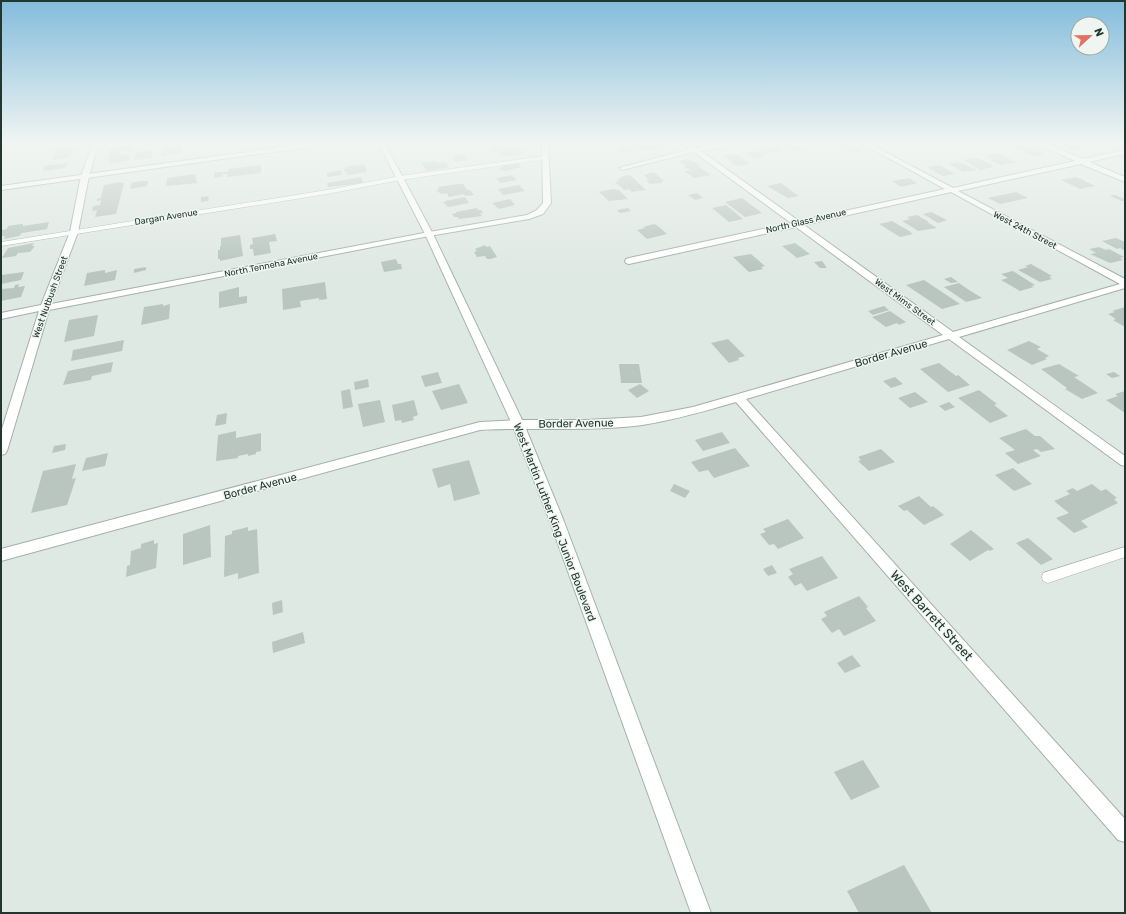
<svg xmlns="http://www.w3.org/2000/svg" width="1126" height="914" viewBox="0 0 1126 914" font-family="Rubik,sans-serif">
  <rect width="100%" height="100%" fill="#dfe9e3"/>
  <!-- building -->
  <path fill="#b8c6bf" d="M 157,142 L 157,146 L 147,147 L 147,144 Z
    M 413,142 L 425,142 L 428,146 L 414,148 L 412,146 L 415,145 Z
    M 640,142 L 660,142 L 667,147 L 639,151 L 632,145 L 642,144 Z
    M 831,142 L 846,142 L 862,151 L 851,153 Z
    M 1052,142 L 1069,142 L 1084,147 L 1074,150 Z
    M 1078,142 L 1091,142 L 1097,144 L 1089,146 Z
    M 789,143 L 795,144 L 806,150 L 791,151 L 781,145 Z
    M 1020,143 L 1044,154 L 1042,154 L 1045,155 L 1034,156 L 1010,146 Z
    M 503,145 L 507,150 L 519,148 L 525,153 L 503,157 L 498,151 L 504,149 L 493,151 L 490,147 Z
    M 628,145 L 636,150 L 624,153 L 616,147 Z
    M 72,146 L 71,150 L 74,150 L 70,157 L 52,160 L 56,148 Z
    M 133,146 L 132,150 L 120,151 L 120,155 L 130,154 L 129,160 L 116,163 L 117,162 L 109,163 L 110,158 L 108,159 L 110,148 Z
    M 182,146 L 182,153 L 162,156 L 161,151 L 164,151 L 164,148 Z
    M 777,146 L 785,151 L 778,152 L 780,153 L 777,154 L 775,152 L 767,154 L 760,149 Z
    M 153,150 L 152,158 L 134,160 L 135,152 Z
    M 753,151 L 759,151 L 766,156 L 753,158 L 746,153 Z
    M 997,153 L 1016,162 L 1001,165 L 990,160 L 993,159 L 986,156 Z
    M 461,154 L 464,155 L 468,160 L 455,162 L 452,157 Z
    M 736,154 L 750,164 L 738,166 L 733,164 L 731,163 L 733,162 L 724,156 Z
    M 977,158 L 993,165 L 991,166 L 993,167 L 980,170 L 964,160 Z
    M 688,159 L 701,165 L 698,166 L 711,175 L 694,178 L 684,171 L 692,170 L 686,168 L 684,166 L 686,166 L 678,161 Z
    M 436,161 L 438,163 L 445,162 L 449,167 L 427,171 L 421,163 Z
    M 960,162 L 977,170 L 963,172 L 949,164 Z
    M 67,163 L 65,168 L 43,171 L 45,166 Z
    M 514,163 L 518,164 L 521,167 L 506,171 L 501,170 L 499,168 L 504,167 L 502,165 Z
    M 364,164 L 367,172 L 348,175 L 343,169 L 346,169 L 345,167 Z
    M 261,165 L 261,173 L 227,177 L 227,174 L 222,175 L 222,177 L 214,178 L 215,172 L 228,172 L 228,169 Z
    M 939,165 L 955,174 L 943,176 L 927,167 Z
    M 341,170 L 342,175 L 328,177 L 326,173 Z
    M 654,172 L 664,181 L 661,182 L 663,183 L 650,184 L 646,180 L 649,180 L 644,175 Z
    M 195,174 L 197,183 L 166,186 L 167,178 Z
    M 512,175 L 517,180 L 500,183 L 496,178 Z
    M 629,175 L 631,176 L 646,190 L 639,191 L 636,188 L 635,188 L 638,191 L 632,192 L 629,189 L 624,190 L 615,182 L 619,181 L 617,179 L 621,178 L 620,177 Z
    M 361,177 L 363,183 L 328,187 L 327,183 Z
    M 1076,177 L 1081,179 L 1095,186 L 1080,189 L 1061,180 Z
    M 909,178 L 917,183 L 901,187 L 892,181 Z
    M 140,181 L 148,181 L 147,186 L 130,189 L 131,183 Z
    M 121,182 L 121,183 L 124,183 L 116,214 L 95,217 L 97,210 L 92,211 L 93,206 L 100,205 L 101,200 L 97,201 L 97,199 L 101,198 L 104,185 Z
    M 781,183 L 793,192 L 799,196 L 788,198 L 767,186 Z
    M 458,184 L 463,184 L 467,190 L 470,190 L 474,195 L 465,196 L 464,194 L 449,197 L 447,193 L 441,194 L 436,190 L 439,189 L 438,187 Z
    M 519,185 L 525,191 L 503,195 L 498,189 Z
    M 613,189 L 619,190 L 628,199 L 609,201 L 599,192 Z
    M 1016,192 L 1028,198 L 1000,204 L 988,198 Z
    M 697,193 L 703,198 L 695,200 L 688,195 Z
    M 1115,195 L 1125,199 L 1125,201 L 1122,201 L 1110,196 Z
    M 209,196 L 208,201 L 201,202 L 201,197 Z
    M 465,197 L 469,203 L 448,207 L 443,202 L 446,202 L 445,201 Z
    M 742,198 L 762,213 L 745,217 L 725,202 Z
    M 510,199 L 515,205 L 499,209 L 492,203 Z
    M 726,205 L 743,219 L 729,222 L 712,208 Z
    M 477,208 L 478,210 L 481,210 L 483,213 L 480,213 L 482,216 L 459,219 L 458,217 L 454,217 L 452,214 L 456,213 L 456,212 Z
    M 628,208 L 631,211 L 620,213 L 617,210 Z
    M 931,212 L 947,220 L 938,223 L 923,214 Z
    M 917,215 L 929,222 L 927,222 L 937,228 L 918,231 L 902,221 L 910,219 L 907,217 Z
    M 892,221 L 911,232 L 910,232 L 913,234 L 900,237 L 879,224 Z
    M 49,222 L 47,229 L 22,233 L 19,236 L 4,239 L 5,236 L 1,236 L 2,230 L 7,229 L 8,226 L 21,224 L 23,224 L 23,226 Z
    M 654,224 L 658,226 L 667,234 L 647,239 L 637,230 L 645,228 L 643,227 Z
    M 275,234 L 277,241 L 269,242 L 271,253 L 254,256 L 253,249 L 250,249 L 250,245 L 253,244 L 252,238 Z
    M 240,235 L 243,256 L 220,261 L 220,259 L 218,259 L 218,250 L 220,250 L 220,246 L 221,246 L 221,238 Z
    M 1116,238 L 1125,242 L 1125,251 L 1120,248 L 1117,249 L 1102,241 Z
    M 34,243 L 32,246 L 35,246 L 30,252 L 18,253 L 16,256 L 2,258 L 8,248 Z
    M 795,243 L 810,254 L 797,258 L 782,246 Z
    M 485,245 L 486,247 L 490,246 L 497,257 L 490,259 L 487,259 L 485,256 L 477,257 L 474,252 L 477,251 L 475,249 Z
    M 1099,247 L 1106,250 L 1109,249 L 1124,257 L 1120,258 L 1123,260 L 1110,263 L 1090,254 L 1096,253 L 1089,249 Z
    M 751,254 L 765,266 L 761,267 L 763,269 L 749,272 L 733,257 Z
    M 396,259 L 398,264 L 401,264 L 402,269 L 384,272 L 381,262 Z
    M 822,261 L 827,268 L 820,268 L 814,262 Z
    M 1031,264 L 1052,276 L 1049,277 L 1052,279 L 1040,282 L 1018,270 L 1028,267 L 1025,266 Z
    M 146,267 L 146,270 L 134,273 L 134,269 Z
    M 105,270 L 105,273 L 117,270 L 115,280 L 84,286 L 87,273 Z
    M 1013,271 L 1035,285 L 1031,286 L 1034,287 L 1020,291 L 1001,280 L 1008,278 L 1001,274 Z
    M 24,272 L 21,280 L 1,284 L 1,275 Z
    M 951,277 L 958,282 L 951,283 L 944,279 Z
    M 924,280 L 960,304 L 942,309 L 906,285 Z
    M 325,282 L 327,299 L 319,300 L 319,298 L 300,301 L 301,307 L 283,310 L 282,289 Z
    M 959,283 L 966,288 L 982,298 L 966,302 L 944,287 Z
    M 19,284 L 18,287 L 25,286 L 21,297 L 1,301 L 1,289 L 14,288 L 15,285 Z
    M 239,287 L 239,297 L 247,296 L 247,303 L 219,308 L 219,292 Z
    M 163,304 L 163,306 L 170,304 L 169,319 L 141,325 L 144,307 Z
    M 884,306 L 889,310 L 873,315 L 868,311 Z
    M 1125,307 L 1125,327 L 1113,320 L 1116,319 L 1108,314 L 1115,312 L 1112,311 Z
    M 890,311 L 906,322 L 899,325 L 897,323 L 886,327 L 872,317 Z
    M 98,315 L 94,336 L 64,342 L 69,320 Z
    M 728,339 L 745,356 L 738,358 L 739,360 L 729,363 L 711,343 Z
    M 124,340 L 122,351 L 71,361 L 73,350 Z
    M 1029,341 L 1041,347 L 1037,349 L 1049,356 L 1045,358 L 1047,359 L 1032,365 L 1007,350 Z
    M 113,362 L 111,372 L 92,376 L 91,380 L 63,385 L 68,371 Z
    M 939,363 L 956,376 L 958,375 L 970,385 L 948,392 L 920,369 Z
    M 619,364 L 639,364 L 642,383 L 621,383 Z
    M 1059,364 L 1079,376 L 1074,377 L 1098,393 L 1082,399 L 1065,389 L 1067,388 L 1041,369 Z
    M 438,372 L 442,383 L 425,387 L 421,376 Z
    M 1114,372 L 1120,376 L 1112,378 L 1106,374 Z
    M 895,377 L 903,384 L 891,388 L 883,381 Z
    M 368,379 L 369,387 L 355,390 L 354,382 Z
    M 459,384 L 468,403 L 441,410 L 432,391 Z
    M 640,384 L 649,391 L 637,398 L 628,390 Z
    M 350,389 L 353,407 L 343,409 L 341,391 Z
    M 979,390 L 997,404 L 994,405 L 1008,416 L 990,423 L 958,398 Z
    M 1125,391 L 1125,413 L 1106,400 L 1118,396 L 1115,394 Z
    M 915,392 L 928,402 L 910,408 L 898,398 Z
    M 380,400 L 385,422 L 363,427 L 358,404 Z
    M 414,400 L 418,415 L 413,417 L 414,420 L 402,423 L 401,420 L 395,421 L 392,405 Z
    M 949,402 L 955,407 L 945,411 L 939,406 Z
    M 227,413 L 226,424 L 215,426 L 217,415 Z
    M 1026,429 L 1035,436 L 1040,436 L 1055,449 L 1041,452 L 1037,449 L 1033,450 L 1041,456 L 1018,464 L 1005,453 L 1015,450 L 999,438 Z
    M 236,431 L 236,438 L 261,433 L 261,451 L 256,452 L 256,454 L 248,456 L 248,454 L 238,456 L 238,458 L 216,461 L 218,435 Z
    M 722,432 L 730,443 L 703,451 L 695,440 Z
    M 66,444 L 65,450 L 52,453 L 54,446 Z
    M 735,448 L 750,466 L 714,478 L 708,470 L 699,472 L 691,462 Z
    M 881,449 L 895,462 L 869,471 L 858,461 L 861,460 L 858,457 Z
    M 108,453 L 105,466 L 82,471 L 86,458 Z
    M 469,460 L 480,494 L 454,501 L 450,484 L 438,488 L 432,469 Z
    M 76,464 L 72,479 L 76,478 L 67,505 L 31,513 L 43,471 Z
    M 1013,468 L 1032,484 L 1014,491 L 995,475 Z
    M 674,484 L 690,491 L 685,498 L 670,491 Z
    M 1092,484 L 1101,491 L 1106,489 L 1117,498 L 1114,499 L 1118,503 L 1081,521 L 1088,527 L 1074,533 L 1056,518 L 1069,513 L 1054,501 L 1070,494 L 1066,491 L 1073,488 L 1077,491 Z
    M 919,496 L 931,507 L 933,506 L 944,515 L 924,525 L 907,510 L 904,511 L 898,506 Z
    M 788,519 L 804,538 L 778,549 L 774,544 L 769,545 L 760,534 L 766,532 L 763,529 Z
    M 210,525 L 211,557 L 183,565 L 183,534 Z
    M 248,527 L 248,531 L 257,529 L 259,573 L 238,579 L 238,573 L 224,577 L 225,536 L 232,534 L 232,531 Z
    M 971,530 L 994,549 L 990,551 L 988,550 L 970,561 L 950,544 Z
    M 1028,538 L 1053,559 L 1041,565 L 1016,543 Z
    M 154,540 L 154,544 L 158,543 L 156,568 L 126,577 L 127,566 L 130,565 L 131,551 L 141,548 L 141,544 Z
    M 822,556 L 838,578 L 807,591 L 801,583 L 795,586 L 788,577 L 793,574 L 789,569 Z
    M 772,565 L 777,573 L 768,576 L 763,569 Z
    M 859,596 L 868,607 L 866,608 L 876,621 L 844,636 L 839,629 L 832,633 L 821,619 L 827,616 L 824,612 Z
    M 282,600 L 283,612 L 273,615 L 272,603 Z
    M 303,632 L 305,643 L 273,653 L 272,642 Z
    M 852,655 L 861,666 L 845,673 L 837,663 Z
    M 863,760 L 880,787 L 851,800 L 834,772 Z
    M 904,865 L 932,913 L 859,913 L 847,891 Z"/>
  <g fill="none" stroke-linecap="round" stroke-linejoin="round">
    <defs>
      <path id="service" d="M 544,156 L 547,158 L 546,159 L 400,180 L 327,194 L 1,246 L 1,242 L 327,190 L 400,176 Z
        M 1125,547 L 1125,557 L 1048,583 L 1043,581 L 1042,577 L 1043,573 Z"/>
      <path id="minor" d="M 93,142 L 99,142 L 89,176 L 78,232 L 51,304 L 429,232 L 527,215 L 537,210 L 543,203 L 542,142 L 548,142 L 551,203 L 543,214 L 529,219 L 429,236 L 49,310 L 7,451 L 5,454 L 1,455 L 1,432 L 39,311 L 1,319 L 1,313 L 41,305 L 70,232 L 81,176 Z
        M 681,142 L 688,142 L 696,148 L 739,142 L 753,142 L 750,144 L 701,151 L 799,221 L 945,189 L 859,142 L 866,142 L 953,188 L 1075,161 L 1035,143 L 1034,142 L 1042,142 L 1083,159 L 1125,150 L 1125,154 L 1089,162 L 1125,177 L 1125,182 L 1081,164 L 958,191 L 1125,279 L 1125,288 L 959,337 L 1125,456 L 1125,466 L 1121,465 L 949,339 L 746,399 L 1125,819 L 1125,842 L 1118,840 L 736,402 C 705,411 674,420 642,425 C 590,432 533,427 480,430 L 1,561 L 1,549 L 480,422 L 518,420 L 586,420 L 641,417 L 693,407 L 943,335 L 796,227 L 629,264 L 626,263 L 625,261 L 626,259 L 629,258 L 791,223 L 694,152 L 622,170 L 619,168 L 690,149 ZM 951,192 L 1120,284 L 953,332 L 804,225 Z"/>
      <path id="tertiary" d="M 319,142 L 333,142 L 330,144 L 1,190 L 1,186 Z"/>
      <path id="secondary" d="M 378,142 L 384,142 L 433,234 L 524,424 L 563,519 L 711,913 L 691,913 L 549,519 L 512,424 L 425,234 Z"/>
    </defs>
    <!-- service casing -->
    <use href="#service" stroke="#a3b0a9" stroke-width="1"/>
    <!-- minor casing -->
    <use href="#minor" stroke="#a3b0a9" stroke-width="2"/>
    <!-- tertiary casing -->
    <use href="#tertiary" stroke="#a3b0a9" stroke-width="2"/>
    <!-- secondary casing -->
    <use href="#secondary" stroke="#a0b4aa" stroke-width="2"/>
    <!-- service -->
    <use href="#service" fill="#fff" fill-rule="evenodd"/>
    <!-- minor -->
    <use href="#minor" fill="#fff" fill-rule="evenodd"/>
    <!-- tertiary -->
    <use href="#tertiary" fill="#fff" fill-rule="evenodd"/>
    <!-- secondary -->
    <use href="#secondary" fill="#fff" fill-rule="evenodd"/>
  </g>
  <!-- sky -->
  <linearGradient id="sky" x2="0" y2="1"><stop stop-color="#83bcdc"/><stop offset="0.53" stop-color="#f1f5f2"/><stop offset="1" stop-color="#f1f5f2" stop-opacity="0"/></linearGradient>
  <rect width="1126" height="270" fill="url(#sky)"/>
  <g text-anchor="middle" stroke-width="3" stroke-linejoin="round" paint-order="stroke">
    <!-- far-street labels -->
    <g font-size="9" fill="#22372f" stroke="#eff6f2">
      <text transform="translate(166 217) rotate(-9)" y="3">Dargan Avenue</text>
      <text transform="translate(806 221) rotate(-13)" y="3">North Glass Avenue</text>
      <text transform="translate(1025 230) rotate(28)" y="3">West 24th Street</text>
      <text transform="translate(271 265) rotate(-11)" y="3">North Tenneha Avenue</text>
      <text transform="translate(50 297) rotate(-70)" y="3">West Nutbush Street</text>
      <text transform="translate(905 302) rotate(36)" y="3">West Mims Street</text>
    </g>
    <!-- street labels -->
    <g font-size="11" fill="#22372f" stroke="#eff6f2">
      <text transform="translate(891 353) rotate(-16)" y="4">Border Avenue</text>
      <text transform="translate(576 423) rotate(-1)" y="4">Border Avenue</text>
      <text transform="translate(260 486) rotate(-15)" y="4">Border Avenue</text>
      <text transform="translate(555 522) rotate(69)" y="4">West Martin Luther King Junior Boulevard</text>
    </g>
    <!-- near-street labels -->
    <g font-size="13" fill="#22372f" stroke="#eff6f2">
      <text transform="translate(932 615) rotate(48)" y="5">West Barrett Street</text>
    </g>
  </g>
  <!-- border -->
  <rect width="1126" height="914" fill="none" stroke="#22372f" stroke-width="4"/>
  <!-- north arrow -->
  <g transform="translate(1090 36) rotate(68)"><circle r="19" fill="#eff6f2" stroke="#9daaa4"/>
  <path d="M0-3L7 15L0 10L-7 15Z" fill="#e47062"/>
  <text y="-6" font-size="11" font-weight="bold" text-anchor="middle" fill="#22372f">N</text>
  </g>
</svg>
